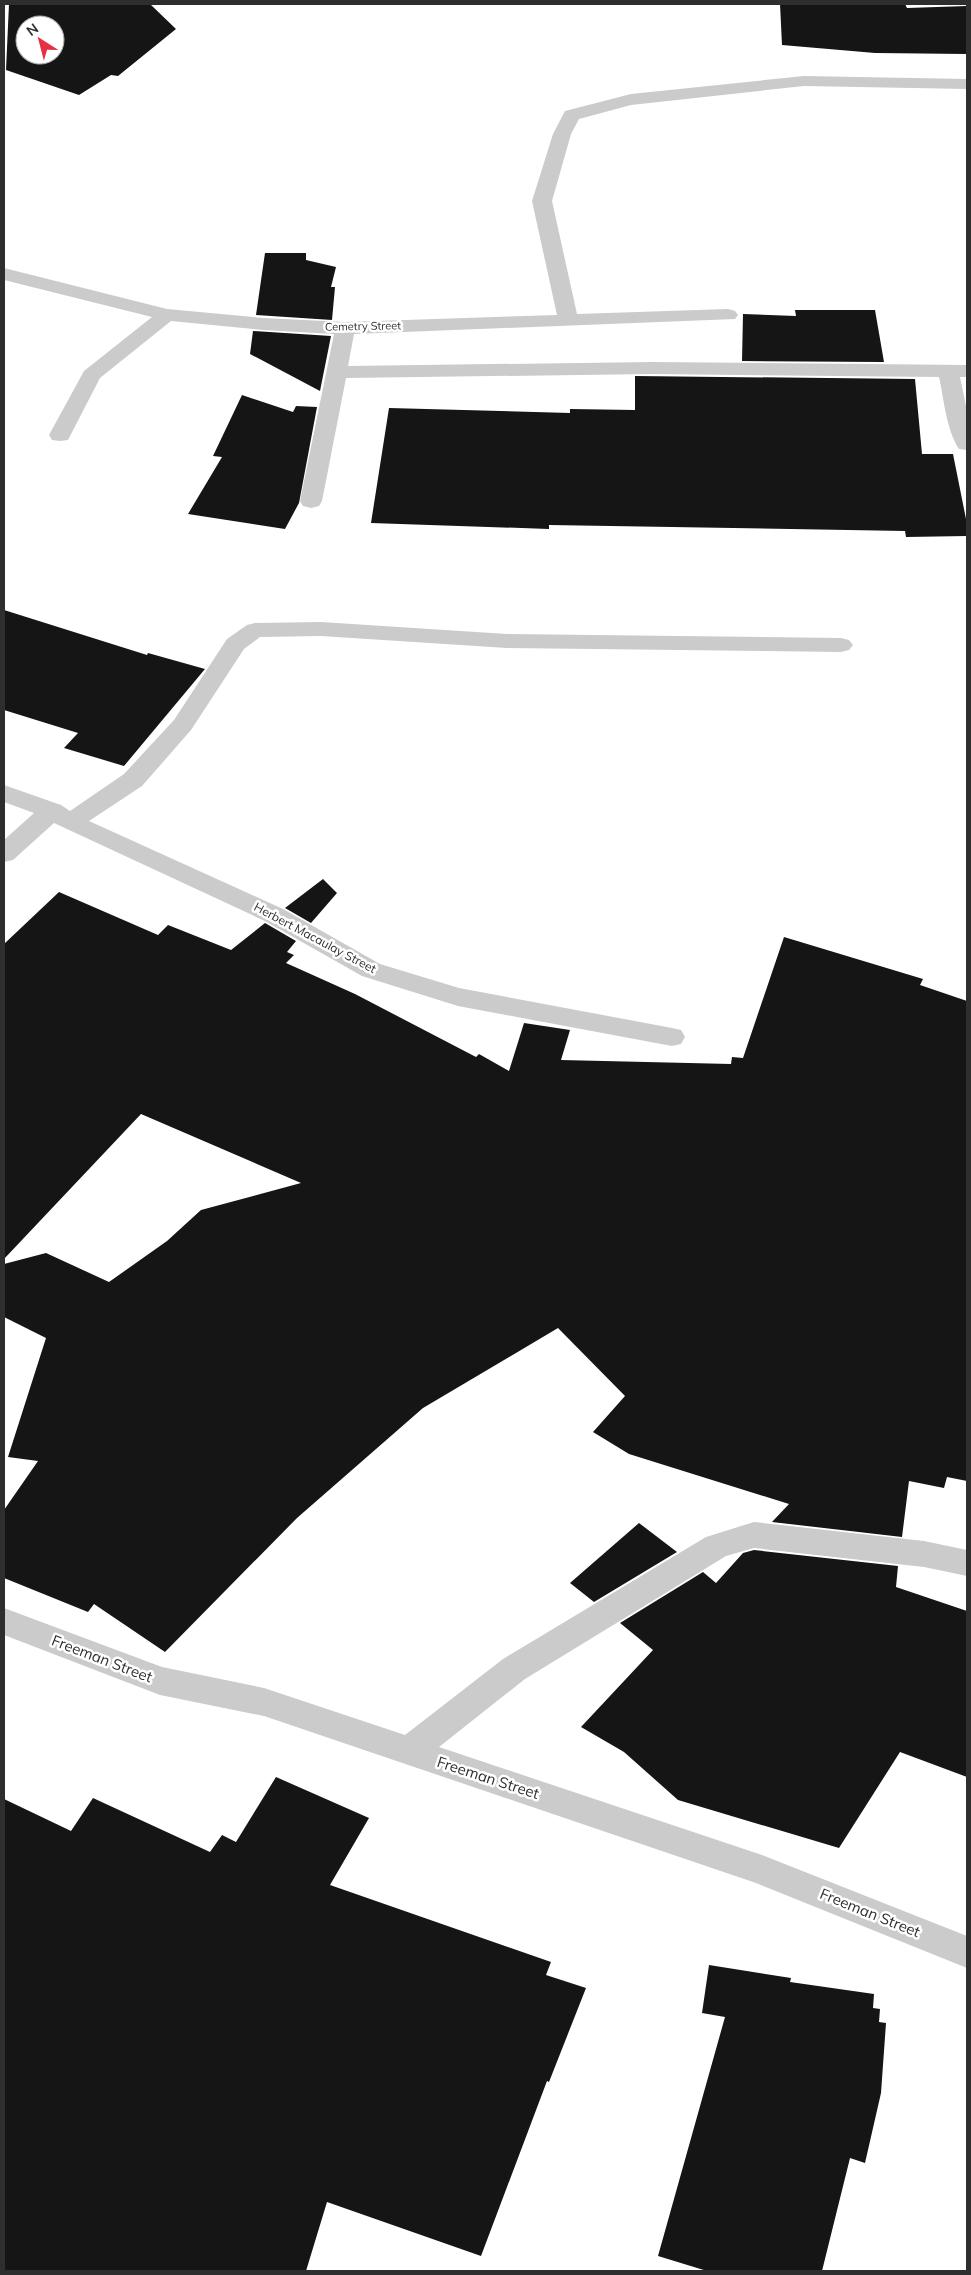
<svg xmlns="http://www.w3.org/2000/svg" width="971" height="2275" viewBox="0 0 971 2275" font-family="Mulish,sans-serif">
  <rect width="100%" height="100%" fill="#fff"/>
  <!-- building -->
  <path fill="#151515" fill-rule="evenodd" d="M 9,4 L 150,4 L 176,29 L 118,76 L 111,75 L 79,95 L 6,70 ZM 25,25 L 55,25 L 55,55 L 25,55 Z
    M 780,4 L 905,4 L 907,8 L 967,6 L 967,54 L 875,53 L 782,45 Z
    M 265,253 L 306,253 L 306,260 L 336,267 L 331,287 L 335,287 L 332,320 L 256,315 Z
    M 795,310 L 875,310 L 884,362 L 742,361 L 743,314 L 796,316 Z
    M 253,331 L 331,336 L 320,391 L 250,354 Z
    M 635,376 L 915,379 L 922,454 L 953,454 L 967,524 L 967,536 L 906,537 L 905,531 L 549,525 L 549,529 L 371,523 L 389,408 L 570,413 L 570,409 L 635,410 Z
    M 242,395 L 293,412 L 296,406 L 317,407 L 299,503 L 285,529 L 188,514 L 222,457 L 213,456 Z
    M 4,610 L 147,655 L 148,653 L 205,669 L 124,766 L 64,748 L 78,733 L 4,710 Z
    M 323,879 L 337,893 L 311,923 L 285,908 Z
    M 59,892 L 158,935 L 168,925 L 231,950 L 265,923 L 296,941 L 287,952 L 294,955 L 286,963 L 355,994 L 476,1057 L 479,1054 L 509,1071 L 524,1023 L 570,1030 L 561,1060 L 731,1064 L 732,1057 L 743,1058 L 784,937 L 923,979 L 920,985 L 967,1001 L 967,1481 L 947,1477 L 944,1488 L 909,1481 L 902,1537 L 772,1522 L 789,1504 L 629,1454 L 593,1432 L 625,1396 L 558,1328 L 423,1408 L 297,1518 L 165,1652 L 94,1604 L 88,1612 L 4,1578 L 4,1510 L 38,1461 L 8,1457 L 46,1338 L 4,1317 L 4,1264 L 46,1253 L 109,1282 L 167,1241 L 201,1210 L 301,1183 L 141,1114 L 4,1259 L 4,944 Z
    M 639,1523 L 677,1552 L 594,1602 L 570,1583 Z
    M 754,1550 L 898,1566 L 896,1587 L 967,1611 L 967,1777 L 900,1752 L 839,1848 L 678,1800 L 624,1752 L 581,1727 L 653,1650 L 620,1623 L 703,1572 L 716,1583 L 743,1553 Z
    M 276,1777 L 369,1818 L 330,1885 L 551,1962 L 546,1975 L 586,1988 L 549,2082 L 547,2081 L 481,2256 L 327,2202 L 306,2271 L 4,2271 L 4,1799 L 71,1831 L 93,1798 L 210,1852 L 222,1835 L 236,1842 Z
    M 709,1965 L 791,1978 L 790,1982 L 874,1994 L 873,2008 L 880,2009 L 879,2022 L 886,2023 L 881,2093 L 865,2163 L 850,2158 L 822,2271 L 707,2271 L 658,2256 L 725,2017 L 702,2013 Z"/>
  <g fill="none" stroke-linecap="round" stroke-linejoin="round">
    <!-- minor -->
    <path fill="#cbcbcb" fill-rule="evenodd" d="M 804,76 L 967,79 L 967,89 L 804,86 L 631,105 L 579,119 L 571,134 L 552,201 L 577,314 L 728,309 L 735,311 L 738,315 L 735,319 L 354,334 L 348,366 L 652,362 L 967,365 L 967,377 L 960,377 L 967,411 L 967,450 L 959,449 C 946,429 944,399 939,377 L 652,374 L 346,378 L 322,501 L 319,506 L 311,508 L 303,506 L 300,501 L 334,334 L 263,330 L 171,321 L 100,378 L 68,440 L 60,441 L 52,440 L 49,435 L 84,371 L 152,317 L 4,280 L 4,268 L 167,309 L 263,318 L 345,322 L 557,315 L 532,201 L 553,134 L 565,111 L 631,94 Z
      M 321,622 L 507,634 L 841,638 L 849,640 L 853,645 L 849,650 L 841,652 L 507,648 L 321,636 L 260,637 L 244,649 L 191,730 L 142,786 L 89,821 L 283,909 L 380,964 L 459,988 L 672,1028 L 681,1030 L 685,1037 L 681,1044 L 672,1046 L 458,1006 L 362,976 L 265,921 L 54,823 L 13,860 L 4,862 L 4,840 L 34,813 L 4,802 L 4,785 L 61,805 L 70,811 L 124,774 L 174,720 L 227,639 L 247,625 L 255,623 Z
      M 754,1522 L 924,1541 L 967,1550 L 967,1576 L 924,1567 L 754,1548 L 726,1556 L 525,1679 L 439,1747 L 762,1855 L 967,1936 L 967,1968 L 756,1883 L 264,1716 L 160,1695 L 4,1635 L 4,1608 L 162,1667 L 264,1688 L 405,1735 L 503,1659 L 706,1537 Z"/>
  </g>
  <g text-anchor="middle" stroke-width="5" stroke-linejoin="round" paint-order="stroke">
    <!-- far-street labels -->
    <g font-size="11" fill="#2e2e2e" stroke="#fff">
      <text transform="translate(363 326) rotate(-1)" y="4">Cemetry Street</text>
    </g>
    <!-- street labels -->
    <g font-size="12" fill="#2e2e2e" stroke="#fff">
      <text transform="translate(315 938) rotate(28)" y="4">Herbert Macaulay Street</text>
    </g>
    <!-- near-street labels -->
    <g font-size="15" fill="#2e2e2e" stroke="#fff">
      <text transform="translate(102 1659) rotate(21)" y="5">Freeman Street</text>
      <text transform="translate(488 1778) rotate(18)" y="5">Freeman Street</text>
      <text transform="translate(870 1913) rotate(22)" y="5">Freeman Street</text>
    </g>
  </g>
  <!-- border -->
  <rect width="971" height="2275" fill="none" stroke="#2e2e2e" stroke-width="10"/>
  <!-- north arrow -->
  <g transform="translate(40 40) rotate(324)"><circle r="24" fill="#ffffff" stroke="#ababab"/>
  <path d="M0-4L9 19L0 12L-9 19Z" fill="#e53045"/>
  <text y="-8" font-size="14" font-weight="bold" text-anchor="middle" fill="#2e2e2e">N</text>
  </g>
</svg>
